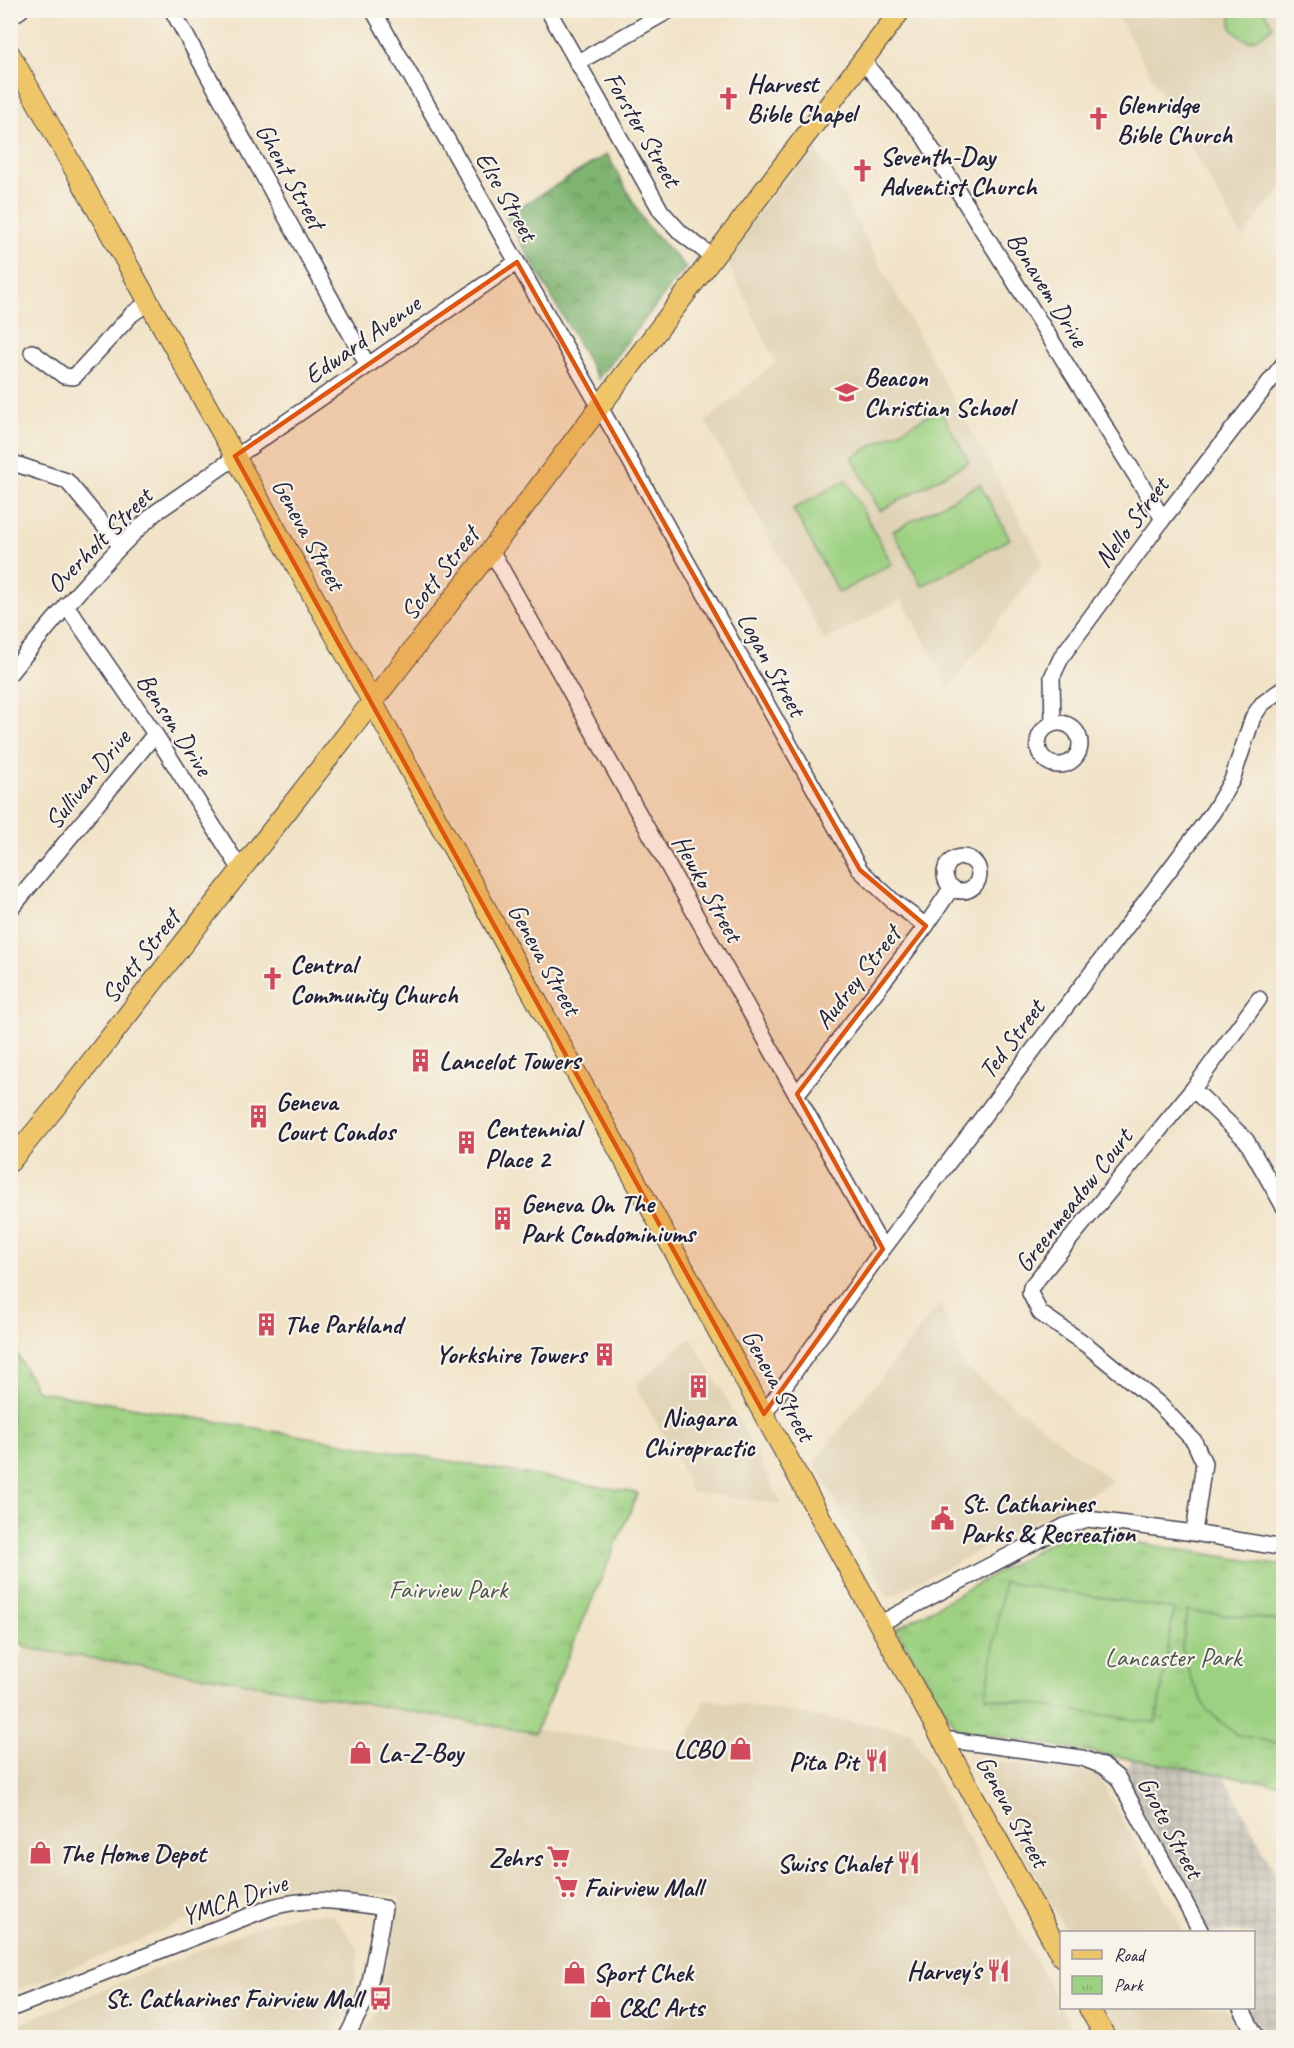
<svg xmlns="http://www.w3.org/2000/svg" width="1294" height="2048" viewBox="0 0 1294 2048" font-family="Caveat,sans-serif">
  <defs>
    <pattern id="industrial-grid" width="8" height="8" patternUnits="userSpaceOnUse" patternTransform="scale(1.5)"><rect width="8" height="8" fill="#c9c4b8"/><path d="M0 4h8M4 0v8" fill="none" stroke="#aca89f"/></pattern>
    <pattern id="forest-crowns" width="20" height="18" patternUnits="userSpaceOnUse" patternTransform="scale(1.5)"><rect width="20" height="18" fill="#7eb370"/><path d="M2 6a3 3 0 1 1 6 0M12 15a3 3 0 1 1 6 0" fill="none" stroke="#67915d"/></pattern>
    <pattern id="park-tufts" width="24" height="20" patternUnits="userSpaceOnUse" patternTransform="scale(1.5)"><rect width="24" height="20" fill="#9dd182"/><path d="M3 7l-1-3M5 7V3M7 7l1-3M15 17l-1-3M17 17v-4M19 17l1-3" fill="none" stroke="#87b371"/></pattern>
  </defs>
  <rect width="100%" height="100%" fill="#f7f3e8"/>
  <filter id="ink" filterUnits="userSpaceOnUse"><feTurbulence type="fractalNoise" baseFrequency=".0167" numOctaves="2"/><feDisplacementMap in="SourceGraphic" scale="12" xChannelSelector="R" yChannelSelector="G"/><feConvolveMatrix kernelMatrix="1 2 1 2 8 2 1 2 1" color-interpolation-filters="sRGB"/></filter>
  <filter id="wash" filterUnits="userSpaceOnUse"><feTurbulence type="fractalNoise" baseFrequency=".008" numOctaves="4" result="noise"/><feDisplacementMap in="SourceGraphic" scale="24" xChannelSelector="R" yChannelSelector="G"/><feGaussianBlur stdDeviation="1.35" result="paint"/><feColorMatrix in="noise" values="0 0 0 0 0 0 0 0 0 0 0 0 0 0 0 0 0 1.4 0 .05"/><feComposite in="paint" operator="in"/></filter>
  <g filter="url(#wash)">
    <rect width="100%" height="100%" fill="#f1e3c7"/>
    <!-- built -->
    <path fill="#e0d3b5" d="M 1282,10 L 1283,185 L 1242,238 L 1115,11 Z
      M 814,144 L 1043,562 L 949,688 L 902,599 L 825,641 L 706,422 L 776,362 L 724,255 Z
      M 940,1304 L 965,1367 L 1113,1482 L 888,1597 L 814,1461 Z
      M 691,1337 L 743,1428 L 782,1504 L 690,1492 L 675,1455 L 635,1386 Z
      M 27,1648 L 682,1752 L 705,1699 L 910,1731 L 1077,2037 L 361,2037 L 376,2013 L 400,1896 L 289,1885 L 254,1893 L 11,1993 L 10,1671 Z
      M 973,1761 L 1095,1770 L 1184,1932 L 1066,1932 Z
      M 301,1914 L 333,1914 L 359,1950 L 352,2005 L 331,2037 L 11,2037 L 11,2027 L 264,1924 Z
      M 1106,2008 L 1225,2008 L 1242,2037 L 1123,2037 Z"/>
    <!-- industrial -->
    <path fill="url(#industrial-grid)" d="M 1131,1759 L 1223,1774 L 1283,1888 L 1283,2037 L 1263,2037 L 1247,2008 L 1254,2008 L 1254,1932 L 1207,1932 L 1123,1776 Z"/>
    <!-- forest -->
    <path fill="url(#forest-crowns)" stroke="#506a56" stroke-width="1.5" d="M 607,154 L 646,225 L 686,267 L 598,379 L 506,216 Z"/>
    <!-- park -->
    <path fill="url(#park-tufts)" stroke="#607a5e" stroke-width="1.5" d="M 11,1343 L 37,1391 L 638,1493 L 535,1733 L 230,1680 L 27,1648 L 11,1635 Z
      M 1069,1532 L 1283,1566 L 1283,1785 L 957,1729 L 896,1629 Z"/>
    <!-- garden -->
    <path fill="#9dd182" stroke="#607a5e" stroke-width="1.5" d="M 1235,10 L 1264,11 L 1273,26 L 1260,37 L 1249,41 L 1239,36 L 1231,28 L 1231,13 Z
      M 940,409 L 969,462 L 880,511 L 852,457 Z
      M 846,480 L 892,564 L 839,593 L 793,509 Z
      M 980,484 L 1010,539 L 922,586 L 893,531 Z
      M 1004,1582 L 1174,1609 L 1156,1723 L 986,1697 Z
      M 1187,1611 L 1283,1621 L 1283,1745 L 1236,1734 L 1207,1710 L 1191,1679 L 1182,1649 Z"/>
  </g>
  <g filter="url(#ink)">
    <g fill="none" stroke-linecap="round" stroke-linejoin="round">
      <defs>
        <path id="minor" d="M 172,10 L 367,364
          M 373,10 L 610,425 L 860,870 L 894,902 L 926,926
          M 548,10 L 661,211 L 681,233 L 713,257
          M 10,17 L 21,10
          M 863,61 L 923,135 L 1163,519
          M 577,63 L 670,10
          M 32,352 L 64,376 L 74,377 L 132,314 L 149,302
          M 10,462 L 67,481 L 120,545
          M 491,550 L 883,1249
          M 66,605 L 155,734 L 241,870
          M 10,673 C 56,617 102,562 155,513 L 517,262
          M1038 744a21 21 0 1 1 42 0a21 21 0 1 1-42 0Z
          M 1053,724 L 1052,677 L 1062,656 L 1163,519 L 1284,363
          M945 874a17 17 0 1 1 34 0a17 17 0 1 1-34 0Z
          M 10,910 L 155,734
          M 1193,1089 L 1246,1140 L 1284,1207
          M 797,1094 L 926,926 L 952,887
          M 764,1414 L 883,1249 L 1213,812 L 1232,780 L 1253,717 L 1262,704 L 1284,688
          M 1194,1533 L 1204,1463 L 1194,1441 L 1159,1404 L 1088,1346 L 1040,1313 L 1030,1293 L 1031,1287 L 1193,1089 L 1259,999
          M 879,1624 L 1065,1526 L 1088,1519 L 1194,1533 L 1284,1548
          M 943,1739 L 1082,1758 L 1103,1766 L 1118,1778 L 1201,1932
          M 1241,2008 L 1257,2038
          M 10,2009 L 272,1907 C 314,1896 342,1901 384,1908 L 369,1987 L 364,2003 L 346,2038"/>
        <path id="major" d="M 10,54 L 373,703 L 1062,1957
          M 10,1162 L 54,1109 L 491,550 L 901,10
          M 1089,2008 L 1106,2038"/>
      </defs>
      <!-- minor casing -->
      <use href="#minor" stroke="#413f50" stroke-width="18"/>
      <!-- major casing -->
      <use href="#major" stroke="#413f50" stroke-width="22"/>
      <!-- minor -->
      <use href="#minor" stroke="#fff" stroke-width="15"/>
      <!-- major -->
      <use href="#major" stroke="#eec569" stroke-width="20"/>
    </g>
  </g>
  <!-- marked area -->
  <path fill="#de560e" fill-opacity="0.2" stroke="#de560e" stroke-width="4.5" stroke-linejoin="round" d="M 517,262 L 860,870 L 926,926 L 797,1094 L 883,1249 L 764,1414 L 235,456 Z"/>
  <!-- icons -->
  <defs>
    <symbol id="church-bare" viewBox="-9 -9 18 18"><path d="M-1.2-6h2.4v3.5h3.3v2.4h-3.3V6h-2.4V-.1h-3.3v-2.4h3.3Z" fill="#d1495b" stroke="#f7f3e8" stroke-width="2.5" paint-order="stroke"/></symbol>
    <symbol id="school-bare" viewBox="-9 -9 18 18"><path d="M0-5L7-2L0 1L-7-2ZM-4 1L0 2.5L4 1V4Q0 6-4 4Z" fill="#d1495b" stroke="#f7f3e8" stroke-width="2.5" paint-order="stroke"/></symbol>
    <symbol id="building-bare" viewBox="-9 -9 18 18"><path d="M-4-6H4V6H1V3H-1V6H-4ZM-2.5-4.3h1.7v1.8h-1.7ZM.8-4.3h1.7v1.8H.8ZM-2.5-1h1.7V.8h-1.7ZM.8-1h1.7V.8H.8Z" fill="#d1495b" stroke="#f7f3e8" stroke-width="2.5" paint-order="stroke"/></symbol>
    <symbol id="civic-bare" viewBox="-9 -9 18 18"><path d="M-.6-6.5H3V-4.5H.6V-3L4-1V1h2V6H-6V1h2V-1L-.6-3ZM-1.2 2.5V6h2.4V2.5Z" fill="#d1495b" stroke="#f7f3e8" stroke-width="2.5" paint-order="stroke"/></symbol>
    <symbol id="shop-bare" viewBox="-9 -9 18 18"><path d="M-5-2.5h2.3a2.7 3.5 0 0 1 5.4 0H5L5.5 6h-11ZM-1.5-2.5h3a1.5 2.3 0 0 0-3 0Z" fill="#d1495b" stroke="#f7f3e8" stroke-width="2.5" paint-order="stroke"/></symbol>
    <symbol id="restaurant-bare" viewBox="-9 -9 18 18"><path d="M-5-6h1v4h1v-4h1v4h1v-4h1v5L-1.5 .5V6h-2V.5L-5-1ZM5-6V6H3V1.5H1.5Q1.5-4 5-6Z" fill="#d1495b" stroke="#f7f3e8" stroke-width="2.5" paint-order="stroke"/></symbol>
    <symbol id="supermarket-bare" viewBox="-9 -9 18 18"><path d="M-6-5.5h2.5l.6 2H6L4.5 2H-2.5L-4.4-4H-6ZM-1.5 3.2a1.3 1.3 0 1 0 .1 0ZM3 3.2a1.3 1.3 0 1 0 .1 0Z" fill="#d1495b" stroke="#f7f3e8" stroke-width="2.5" paint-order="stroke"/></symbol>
    <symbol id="bus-bare" viewBox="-9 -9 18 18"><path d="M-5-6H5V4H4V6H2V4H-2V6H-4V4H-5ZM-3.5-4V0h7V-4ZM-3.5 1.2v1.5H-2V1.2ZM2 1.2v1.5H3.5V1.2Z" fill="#d1495b" stroke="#f7f3e8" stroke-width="2.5" paint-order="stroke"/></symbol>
  </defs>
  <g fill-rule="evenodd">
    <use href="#church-bare" x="712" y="82" width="33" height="33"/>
    <use href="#church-bare" x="1082" y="102" width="33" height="33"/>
    <use href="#church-bare" x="846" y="154" width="33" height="33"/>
    <use href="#school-bare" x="830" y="376" width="33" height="33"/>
    <use href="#church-bare" x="256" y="962" width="33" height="33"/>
    <use href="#building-bare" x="404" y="1044" width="33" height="33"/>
    <use href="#building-bare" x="242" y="1100" width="33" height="33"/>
    <use href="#building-bare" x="450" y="1126" width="33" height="33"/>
    <use href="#building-bare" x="486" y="1202" width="33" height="33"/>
    <use href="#building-bare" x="250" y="1308" width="33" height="33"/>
    <use href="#building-bare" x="588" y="1338" width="33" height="33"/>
    <use href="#building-bare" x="682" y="1370" width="33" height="33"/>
    <use href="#civic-bare" x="926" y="1502" width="33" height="33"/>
    <use href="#shop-bare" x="724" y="1732" width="33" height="33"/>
    <use href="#shop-bare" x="344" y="1736" width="33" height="33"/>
    <use href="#restaurant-bare" x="860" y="1744" width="33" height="33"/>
    <use href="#shop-bare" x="24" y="1836" width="33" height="33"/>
    <use href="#supermarket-bare" x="542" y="1840" width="33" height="33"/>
    <use href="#restaurant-bare" x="892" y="1846" width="33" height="33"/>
    <use href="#supermarket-bare" x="550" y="1870" width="33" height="33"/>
    <use href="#restaurant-bare" x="982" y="1954" width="33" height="33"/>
    <use href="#shop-bare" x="558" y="1956" width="33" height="33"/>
    <use href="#bus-bare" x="364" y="1982" width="33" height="33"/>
    <use href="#shop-bare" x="584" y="1990" width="33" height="33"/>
  </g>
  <g text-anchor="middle" stroke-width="4.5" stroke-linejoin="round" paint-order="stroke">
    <!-- poi labels -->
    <g font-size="26" font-weight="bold" fill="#22223b" stroke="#f7f3e8" text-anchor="start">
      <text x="747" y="92">Harvest<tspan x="747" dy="30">Bible Chapel</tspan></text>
      <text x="1117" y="113">Glenridge<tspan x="1117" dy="30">Bible Church</tspan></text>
      <text x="880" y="165">Seventh-Day<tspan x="880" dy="30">Adventist Church</tspan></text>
      <text x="864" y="386">Beacon<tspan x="864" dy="30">Christian School</tspan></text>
      <text x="290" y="973">Central<tspan x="290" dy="30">Community Church</tspan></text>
      <text x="439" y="1069">Lancelot Towers</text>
      <text x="276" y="1110">Geneva<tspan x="276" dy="30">Court Condos</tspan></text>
      <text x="485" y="1137">Centennial<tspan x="485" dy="30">Place 2</tspan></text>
      <text x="521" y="1212">Geneva On The<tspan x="521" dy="30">Park Condominiums</tspan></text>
      <text x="284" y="1333">The Parkland</text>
      <text x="586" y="1363" text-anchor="end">Yorkshire Towers</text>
      <text x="699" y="1426" text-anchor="middle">Niagara<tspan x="699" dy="30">Chiropractic</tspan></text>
      <text x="961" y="1512">St. Catharines<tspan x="961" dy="30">Parks &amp; Recreation</tspan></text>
      <text x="723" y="1757" text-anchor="end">LCBO</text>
      <text x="378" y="1761">La-Z-Boy</text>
      <text x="858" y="1770" text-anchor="end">Pita Pit</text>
      <text x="59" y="1862">The Home Depot</text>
      <text x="541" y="1866" text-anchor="end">Zehrs</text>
      <text x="890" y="1872" text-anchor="end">Swiss Chalet</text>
      <text x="584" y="1896">Fairview Mall</text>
      <text x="981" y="1979" text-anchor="end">Harvey's</text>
      <text x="593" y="1981">Sport Chek</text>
      <text x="362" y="2007" text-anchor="end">St. Catharines Fairview Mall</text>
      <text x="618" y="2016">C&amp;C Arts</text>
    </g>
    <!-- street labels -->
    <g font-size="26" fill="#22223b" stroke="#f7f3e8">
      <text transform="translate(643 129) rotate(60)" y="9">Forster Street</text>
      <text transform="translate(291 176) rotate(61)" y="9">Ghent Street</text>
      <text transform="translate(507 196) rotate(60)" y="9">Else Street</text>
      <text transform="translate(1048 289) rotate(58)" y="9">Bonavem Drive</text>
      <text transform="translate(362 339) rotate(-35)" y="9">Edward Avenue</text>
      <text transform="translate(1131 522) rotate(-53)" y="9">Nello Street</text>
      <text transform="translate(309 534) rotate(61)" y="9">Geneva Street</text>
      <text transform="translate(99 540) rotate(-45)" y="9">Overholt Street</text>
      <text transform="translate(439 573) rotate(-52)" y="9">Scott Street</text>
      <text transform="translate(772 664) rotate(61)" y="9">Logan Street</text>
      <text transform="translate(175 724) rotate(57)" y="9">Benson Drive</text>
      <text transform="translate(87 779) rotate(-51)" y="9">Sullivan Drive</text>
      <text transform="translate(708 888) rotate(61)" y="9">Hewko Street</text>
      <text transform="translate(140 956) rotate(-52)" y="9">Scott Street</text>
      <text transform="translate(545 959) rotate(61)" y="9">Geneva Street</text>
      <text transform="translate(857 977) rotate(-52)" y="9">Audrey Street</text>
      <text transform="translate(1011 1039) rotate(-53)" y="9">Ted Street</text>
      <text transform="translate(1073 1200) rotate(-52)" y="9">Greenmeadow Court</text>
      <text transform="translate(779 1385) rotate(61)" y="9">Geneva Street</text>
      <text transform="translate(1013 1811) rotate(61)" y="9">Geneva Street</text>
      <text transform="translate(1171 1827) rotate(62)" y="9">Grote Street</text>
      <text transform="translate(234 1899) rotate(-19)" y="9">YMCA Drive</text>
    </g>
    <!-- park labels -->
    <g font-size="26" fill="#475750" stroke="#f7f3e8">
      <text x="448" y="1598">Fairview Park</text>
      <text x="1173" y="1666">Lancaster Park</text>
    </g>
  </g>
  <!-- margin -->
  <rect width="1294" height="2048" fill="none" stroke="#f7f3e8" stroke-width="36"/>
  <!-- legend -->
  <rect x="1060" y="1931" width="195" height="78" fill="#f7f3e8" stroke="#a29fa3" stroke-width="1.5"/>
  <rect x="1072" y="1950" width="30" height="9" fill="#eec569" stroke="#a29fa3" stroke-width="1.5"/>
  <text x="1114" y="1961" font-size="18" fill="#22223b">Road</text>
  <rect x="1072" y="1976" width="30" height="18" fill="url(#park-tufts)" stroke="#a29fa3" stroke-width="1.5"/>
  <text x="1114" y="1991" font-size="18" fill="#22223b">Park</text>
</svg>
